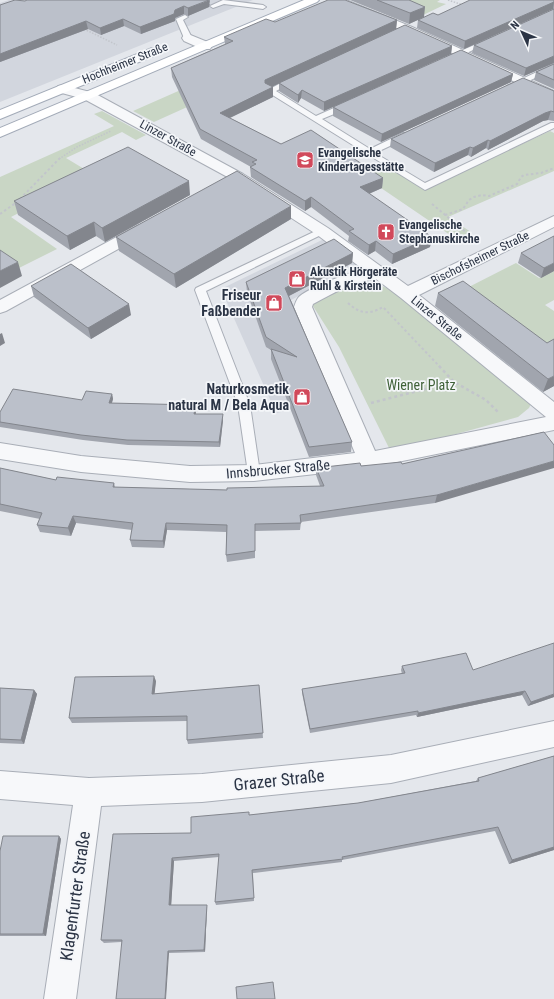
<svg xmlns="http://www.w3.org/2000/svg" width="554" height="999" viewBox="0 0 554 999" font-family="'Roboto Condensed',sans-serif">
  <rect width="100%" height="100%" fill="#e4e7ec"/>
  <!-- built -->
  <path fill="#d2d6de" d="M 9,0 L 253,0 L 0,102 L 0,3 Z
    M 324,239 L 359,264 L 291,300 L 333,402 L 276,413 L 221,289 Z"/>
  <!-- green -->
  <path fill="#c9d6c5" d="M 378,0 L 440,0 L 437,2 L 446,4 L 421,16 Z
    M 226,70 L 247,80 L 154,122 L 133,111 Z
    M 102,111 L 146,135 L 136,140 L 122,132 L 66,158 L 142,204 L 53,195 L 11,217 L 57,249 L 19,268 L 0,254 L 0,177 L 114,126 L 94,114 Z
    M 550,131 L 554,133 L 554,171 L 448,217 L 471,232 L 456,239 L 359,173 L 385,163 L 425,189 Z
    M 516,263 L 539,278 L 554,271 L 554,300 L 545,305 L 554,311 L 554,361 L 459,292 Z
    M 360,282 L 378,284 L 397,293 L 533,400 L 529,408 L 518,417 L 391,452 L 339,347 L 311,303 Z"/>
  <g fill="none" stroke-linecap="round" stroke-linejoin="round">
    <defs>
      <path id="lane" d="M 223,0 L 263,5 L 266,7 L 263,9 L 224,4 L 213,8 L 210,6 Z
        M 185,15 L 188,17 L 183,20 L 192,38 L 188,40 L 184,38 L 176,19 Z
        M 490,38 L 492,39 L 492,41 L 452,60 L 449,60 L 445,58 Z
        M 554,64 L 554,69 L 514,88 L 508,88 L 507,86 Z
        M 292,77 L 295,77 L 299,79 L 276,91 L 316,116 L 345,103 L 351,103 L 351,107 L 322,119 L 370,149 L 403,133 L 409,133 L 410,135 L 409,137 L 375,153 L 425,183 L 551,123 L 554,123 L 554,128 L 425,190 L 266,91 Z
        M 322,228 L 325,229 L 327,231 L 325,233 L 206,291 L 250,405 L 260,473 L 258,476 L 254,478 L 250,476 L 248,473 L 238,405 L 195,290 L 196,288 Z"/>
      <path id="street" d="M 330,0 L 346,0 L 412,27 L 554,91 L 554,100 L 404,31 L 332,2 Z
        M 188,34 L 210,43 L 212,46 L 210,49 L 202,49 L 184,41 L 182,38 L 184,35 Z
        M 63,85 L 94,93 L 243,174 L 328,228 L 408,286 L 554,216 L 554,227 L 419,295 L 554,402 L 554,430 L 368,468 L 254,481 L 190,482 L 81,472 L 0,459 L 0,443 L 81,456 L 190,466 L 254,465 L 355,453 L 294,307 C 295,304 296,301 298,298 C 305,289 352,271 364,270 L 316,234 L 233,180 L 84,99 L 58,92 L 56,89 L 58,86 ZM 376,279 L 401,298 L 546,417 L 375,451 L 312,307 L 313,304 C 333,293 353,282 376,279 Z
        M 143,224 L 149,226 L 151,229 L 149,232 L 6,311 L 0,313 L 0,300 L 137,226 Z
        M 554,721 L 554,747 L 391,783 L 202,802 L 101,806 L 76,999 L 44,999 L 73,805 L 0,799 L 0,771 L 89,778 L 202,774 L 391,755 Z"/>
      <path id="primary" d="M 304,0 L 319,0 L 317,2 L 0,137 L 0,128 Z
        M 152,48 L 156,49 L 158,52 L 156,55 L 0,119 L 0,110 Z"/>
    </defs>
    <!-- lane casing -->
    <use href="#lane" stroke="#a9aeb7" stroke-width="2"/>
    <!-- street casing -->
    <use href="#street" stroke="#a9aeb7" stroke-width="2"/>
    <!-- primary casing -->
    <use href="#primary" stroke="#a3abb8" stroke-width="2"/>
    <!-- path-far2 -->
    <path stroke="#c2c5cb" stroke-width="1.5" stroke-dasharray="1.5 1.5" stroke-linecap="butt" d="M 448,0 L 463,5
      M 84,29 L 117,45
      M 59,159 L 77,147 L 111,131"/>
    <!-- path-far1 -->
    <path stroke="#c2c5cb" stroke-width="2" stroke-dasharray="2.5 2.5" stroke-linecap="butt" d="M 20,199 L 60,158
      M 432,204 L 473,238
      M 0,214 L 17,202
      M 445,215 L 463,209 L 469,200 L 474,197 L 482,195 L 489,196 L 517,184 L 521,177 L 524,175 L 541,173 L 554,168
      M 348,303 C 360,314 369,315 383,307 L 440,367"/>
    <!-- path -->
    <path stroke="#c2c5cb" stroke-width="2.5" stroke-dasharray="3 3" stroke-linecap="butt" d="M 439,366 L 454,382 L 486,400 L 498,412
      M 371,403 L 453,382"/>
    <!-- lane -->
    <use href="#lane" fill="#f7f8fa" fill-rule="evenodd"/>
    <!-- street -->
    <use href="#street" fill="#f7f8fa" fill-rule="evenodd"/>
    <!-- primary -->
    <use href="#primary" fill="#fff" fill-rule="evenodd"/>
  </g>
  <!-- wall -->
  <path fill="#a1a5ae" d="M 350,0 L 409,0 L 424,17 L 554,0 L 554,63 L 524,76 L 472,53 L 474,45 L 554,9 L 553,9 L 464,49 L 417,28 L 418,20 L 409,24 Z
    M 25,1 L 210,4 L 209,7 L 188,16 L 184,14 L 175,18 L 175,21 L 141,34 L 124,26 L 101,35 L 88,29 L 0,62 L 0,5 Z
    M 397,20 L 396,29 L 452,46 L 451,54 L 324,111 L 301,98 L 298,103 L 279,91 L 279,83 L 272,87 L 273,97 L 230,118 L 281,144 L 383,178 L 382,188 L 369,194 L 432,237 L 430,247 L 392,264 L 375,251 L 368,255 L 348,241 L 349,236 L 311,207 L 305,211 L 251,177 L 250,167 L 251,167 L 201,139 L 172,77 L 171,68 L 225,44 L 224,37 L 275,22 Z
    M 554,64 L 554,89 L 534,80 L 536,72 Z
    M 513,74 L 511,82 L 381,142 L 333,116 L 333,107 Z
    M 554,91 L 554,121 L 548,120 L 543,121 L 488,150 L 486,148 L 471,157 L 468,155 L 434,172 L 390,147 L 391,139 Z
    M 190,195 L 105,242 L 96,236 L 70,250 L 18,215 L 14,201 Z
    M 291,219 L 176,288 L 119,251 L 116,237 Z
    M 353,253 L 352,263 L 289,296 L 352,442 L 351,452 L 309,457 L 271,359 L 271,350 L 266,347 L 247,292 L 246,282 Z
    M 521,253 L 554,271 L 541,278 L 518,263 Z
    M 463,281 L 554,386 L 543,392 L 435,306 L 438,293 Z
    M 31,286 L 131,315 L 91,339 L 34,297 Z
    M 112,394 L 113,399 L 112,403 L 196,410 L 196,414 L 223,420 L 220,447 L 128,445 L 83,440 L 0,427 L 0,412 L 82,400 Z
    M 544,432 L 435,503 L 301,522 L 300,530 L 255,531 L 255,558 L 227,562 L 226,555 L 226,532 L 167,530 L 164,548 L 132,547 L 130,540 L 132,530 L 76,523 L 71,536 L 40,532 L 37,525 L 40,519 L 0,511 L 0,468 L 56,480 L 114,483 L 115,487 L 227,490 L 320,486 L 316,475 L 316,468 L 402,464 Z
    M 402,666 L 473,670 L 554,697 L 528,706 L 522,695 L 417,717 L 416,715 L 310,733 L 302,693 L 302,689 L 402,674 L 401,670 Z
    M 156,681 L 154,694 L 259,685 L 263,738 L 188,744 L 187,740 L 187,721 L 72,723 L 69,718 Z
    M 0,688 L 34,690 L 37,694 L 24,744 L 0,743 Z
    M 554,756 L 554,850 L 509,864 L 495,831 L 342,860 L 342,862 L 253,873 L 254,901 L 216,905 L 215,902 L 219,857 L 174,861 L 171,905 L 207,907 L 205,952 L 169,953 L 121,942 L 104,943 L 101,940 L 191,833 L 249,815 L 358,803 L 476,781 L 478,778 Z
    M 59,836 L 61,839 L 46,936 L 0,936 L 0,851 Z"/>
  <!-- shaded-wall -->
  <path fill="#83868d" d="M 210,0 L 209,7 L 188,16 L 188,8 Z
    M 554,2 L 553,9 L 464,49 L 465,41 Z
    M 184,6 L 184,14 L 175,18 L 175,21 L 141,34 L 140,27 Z
    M 425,7 L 424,17 L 409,24 L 410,13 Z
    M 123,19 L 124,26 L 101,35 L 100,28 Z
    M 397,20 L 396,29 L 265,90 L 273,87 L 273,97 L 221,122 L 220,113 L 265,80 Z
    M 86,21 L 88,29 L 0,62 L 0,54 Z
    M 452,46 L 451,54 L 324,111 L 324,102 Z
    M 554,56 L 554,63 L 524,76 L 526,68 Z
    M 513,74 L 511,82 L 381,142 L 382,134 Z
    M 302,90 L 301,98 L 298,103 L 298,95 Z
    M 551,111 L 548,120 L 543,121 L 488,150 L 490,141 L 545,113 Z
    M 488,140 L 486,148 L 471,157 L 473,148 Z
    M 470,147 L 468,155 L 434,172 L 435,163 Z
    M 383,178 L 382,188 L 359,198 L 360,187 Z
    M 189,181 L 190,195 L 105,242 L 102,228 Z
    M 311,197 L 311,207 L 305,211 L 305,201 Z
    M 291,206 L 291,219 L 176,288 L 174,274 Z
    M 94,222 L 96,236 L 70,250 L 67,236 Z
    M 432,237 L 430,247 L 392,264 L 393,254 Z
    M 376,241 L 375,251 L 368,255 L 369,245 Z
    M 353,253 L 352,263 L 285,298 L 285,288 Z
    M 18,262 L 22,276 L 0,288 L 0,271 Z
    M 554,263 L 554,271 L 541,278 L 544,268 Z
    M 129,304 L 131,315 L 91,339 L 88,328 Z
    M 2,333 L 5,343 L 0,346 L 0,334 Z
    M 554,376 L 554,386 L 543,392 L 548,379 Z
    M 112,394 L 113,399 L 110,408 L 109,403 Z
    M 196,405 L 196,410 L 195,419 L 194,414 Z
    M 223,414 L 223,420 L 220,447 L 219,442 Z
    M 554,461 L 554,468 L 435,503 L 437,495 Z
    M 73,516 L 76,523 L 71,536 L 68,528 Z
    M 166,523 L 167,530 L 164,548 L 163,541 Z
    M 154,676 L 156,681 L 154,699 L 152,694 Z
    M 34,690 L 37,694 L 24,744 L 21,740 Z
    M 525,691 L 522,695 L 417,717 L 418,713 Z
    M 554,694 L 554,697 L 528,706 L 531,702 Z
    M 59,836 L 61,839 L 46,936 L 43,934 Z
    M 554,847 L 554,850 L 509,864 L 512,860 Z
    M 172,858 L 174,861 L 171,908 L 169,905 Z
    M 207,905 L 207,907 L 205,952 L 204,950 Z
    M 168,951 L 169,953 L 166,999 L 165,999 Z"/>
  <!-- building -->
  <path fill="#bbc0ca" stroke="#83868d" d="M 15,0 L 25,1 L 27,0 L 209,0 L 188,8 L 184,6 L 175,10 L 174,14 L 140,27 L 123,19 L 100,28 L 86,21 L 0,54 L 0,5 Z
    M 328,0 L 345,0 L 397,20 L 265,80 L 265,83 L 273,87 L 220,113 L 281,144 L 311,130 L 383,178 L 360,187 L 432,237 L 393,254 L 376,241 L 369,245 L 349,231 L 354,229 L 311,197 L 305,201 L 250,167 L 256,164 L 252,162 L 257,160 L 200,129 L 171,68 L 233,41 L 224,37 L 266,19 L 275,22 Z
    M 377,0 L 409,0 L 425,7 L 410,13 Z
    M 470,0 L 554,0 L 554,2 L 465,41 L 418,20 L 433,13 L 438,15 Z
    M 554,9 L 554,56 L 526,68 L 474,45 Z
    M 405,25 L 452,46 L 324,102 L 302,90 L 298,95 L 279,83 Z
    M 461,50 L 513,74 L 382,134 L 333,107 Z
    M 554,64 L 554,80 L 536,72 Z
    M 523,78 L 554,91 L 554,112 L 551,111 L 545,113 L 490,141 L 488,140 L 473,148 L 470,147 L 435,163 L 391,139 Z
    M 128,147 L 189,181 L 102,228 L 94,222 L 67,236 L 14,201 Z
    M 237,171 L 291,206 L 174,274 L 116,237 Z
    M 554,236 L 554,263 L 544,268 L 521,253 Z
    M 334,239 L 353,253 L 285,288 L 352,442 L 309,447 L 271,349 L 297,357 L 266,337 L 246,282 Z
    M 0,250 L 18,262 L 0,271 Z
    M 71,264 L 129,304 L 88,328 L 31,286 Z
    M 463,281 L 547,343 L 554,339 L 554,376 L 548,379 L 438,293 Z
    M 13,389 L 82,400 L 86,391 L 112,394 L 109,403 L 196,405 L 194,414 L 223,414 L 219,442 L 127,440 L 81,435 L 0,422 L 0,412 Z
    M 544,432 L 554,445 L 554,461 L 437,495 L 300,515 L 301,523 L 255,524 L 255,551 L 226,555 L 227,525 L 166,523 L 163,541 L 130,540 L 133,523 L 73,516 L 68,528 L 37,525 L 42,513 L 0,504 L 0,468 L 56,480 L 57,477 L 114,483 L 113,487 L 227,490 L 227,488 L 324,486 L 316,468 L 360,463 L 361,466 L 401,462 L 402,464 Z
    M 554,643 L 554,694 L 531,702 L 525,691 L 418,713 L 418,711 L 310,729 L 302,689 L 405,673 L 402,666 L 466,653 L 473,670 Z
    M 154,676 L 152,694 L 259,685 L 263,733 L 187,740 L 187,716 L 69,718 L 75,677 Z
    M 0,688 L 34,690 L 21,740 L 0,739 Z
    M 554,756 L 554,847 L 512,860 L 498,827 L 342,857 L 343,859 L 252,870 L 254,898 L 215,902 L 219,854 L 172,858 L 169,905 L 207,905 L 204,950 L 168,951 L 165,999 L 116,999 L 122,940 L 101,940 L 113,834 L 191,833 L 191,817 L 249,812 L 249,815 L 358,803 L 479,781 L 478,778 Z
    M 3,836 L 59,836 L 43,934 L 0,934 L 0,851 Z
    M 273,982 L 275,999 L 237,999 L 236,987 Z"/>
  <!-- icons -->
  <defs>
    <symbol id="school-square" viewBox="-11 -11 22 22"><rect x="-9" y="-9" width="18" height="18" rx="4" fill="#d1495b" stroke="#f4f6f9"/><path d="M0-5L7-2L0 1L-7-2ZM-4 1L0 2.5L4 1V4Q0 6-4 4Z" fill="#fff"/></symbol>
    <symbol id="church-square" viewBox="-11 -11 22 22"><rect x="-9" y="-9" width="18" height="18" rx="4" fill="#d1495b" stroke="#f4f6f9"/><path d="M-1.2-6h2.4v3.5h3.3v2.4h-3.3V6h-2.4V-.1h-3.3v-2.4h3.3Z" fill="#fff"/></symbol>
    <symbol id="shop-square" viewBox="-11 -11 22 22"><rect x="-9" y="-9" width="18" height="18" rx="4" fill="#d1495b" stroke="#f4f6f9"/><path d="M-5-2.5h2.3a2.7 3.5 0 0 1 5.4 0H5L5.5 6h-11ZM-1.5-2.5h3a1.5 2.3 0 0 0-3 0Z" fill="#fff"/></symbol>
  </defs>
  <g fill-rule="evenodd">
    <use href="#school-square" x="295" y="150" width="20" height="20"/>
    <use href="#church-square" x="376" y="222" width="20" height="20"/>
    <use href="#shop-square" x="287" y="269" width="20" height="20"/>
    <use href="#shop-square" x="264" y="293" width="20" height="20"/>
    <use href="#shop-square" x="292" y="387" width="20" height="20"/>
  </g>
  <g text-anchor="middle" stroke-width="3.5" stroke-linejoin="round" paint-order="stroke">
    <!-- far-street labels -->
    <g font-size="12" fill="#2b3445" stroke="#f4f6f9">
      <text transform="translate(125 63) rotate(-22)" y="4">Hochheimer Straße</text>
      <text transform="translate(168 138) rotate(29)" y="4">Linzer Straße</text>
      <text transform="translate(480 258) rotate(-26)" y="4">Bischofsheimer Straße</text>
      <text transform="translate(437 318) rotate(39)" y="4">Linzer Straße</text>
    </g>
    <!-- far-poi labels -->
    <g font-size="12" font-weight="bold" fill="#2b3445" stroke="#f4f6f9" text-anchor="start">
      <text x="318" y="157">Evangelische<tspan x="318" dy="14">Kindertagesstätte</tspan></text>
      <text x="399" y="229">Evangelische<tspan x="399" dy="14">Stephanuskirche</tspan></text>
      <text x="310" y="276">Akustik Hörgeräte<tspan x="310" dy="14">Ruhl &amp; Kirstein</tspan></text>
    </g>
    <!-- poi labels -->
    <g font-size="14" font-weight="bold" fill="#2b3445" stroke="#f4f6f9" text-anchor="end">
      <text x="261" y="300">Friseur<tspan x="261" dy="16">Faßbender</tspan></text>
      <text x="289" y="394">Naturkosmetik<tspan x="289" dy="16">natural M / Bela Aqua</tspan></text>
    </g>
    <!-- park labels -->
    <g font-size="14" fill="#3f6138" stroke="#f4f6f9">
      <text x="421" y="390">Wiener Platz</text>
    </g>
    <!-- street labels -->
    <g font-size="14" fill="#2b3445" stroke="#f4f6f9">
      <text transform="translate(278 469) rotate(-5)" y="5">Innsbrucker Straße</text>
    </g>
    <!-- near-street labels -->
    <g font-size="17" fill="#2b3445" stroke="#f4f6f9">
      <text transform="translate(279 780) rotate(-6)" y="6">Grazer Straße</text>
      <text transform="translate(75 896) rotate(-82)" y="6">Klagenfurter Straße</text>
    </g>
  </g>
  <!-- north arrow -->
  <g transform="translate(522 32) rotate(314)" stroke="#f4f6f9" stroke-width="3" paint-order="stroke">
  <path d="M0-3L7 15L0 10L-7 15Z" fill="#2b3445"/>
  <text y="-6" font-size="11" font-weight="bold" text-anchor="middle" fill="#2b3445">N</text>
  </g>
</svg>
